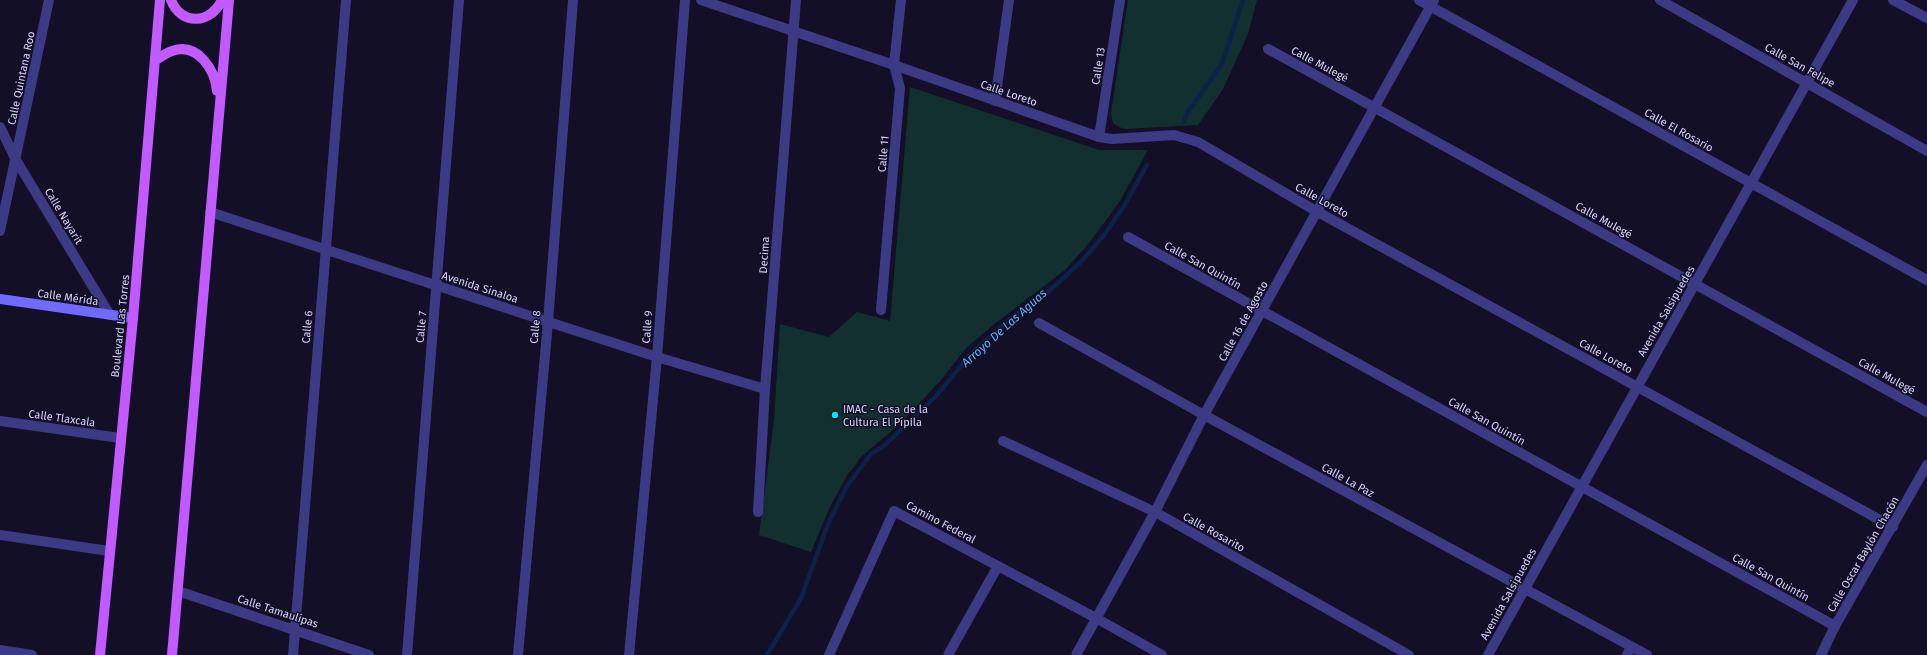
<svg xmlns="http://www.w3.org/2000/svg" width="1927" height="655" viewBox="0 0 1927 655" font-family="'Fira Sans',sans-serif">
  <rect width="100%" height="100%" fill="#130f26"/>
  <!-- green -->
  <path fill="#12302f" d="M 1128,0 L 1257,0 L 1248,34 L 1223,89 L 1198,125 L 1125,129 L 1119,127 L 1113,123 L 1111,113 Z
    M 910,87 L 1099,150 L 1148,150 L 1120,201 L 1090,242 L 1065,270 L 992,326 L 966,348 L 941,380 L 900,424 L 862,456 L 846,477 L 829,509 L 811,552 L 759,535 L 774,420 L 780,324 L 829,337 L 857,312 L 890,321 Z"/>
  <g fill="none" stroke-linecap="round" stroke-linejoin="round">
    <!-- stream -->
    <path stroke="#0c2248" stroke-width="4.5" d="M 1184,121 L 1187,113 L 1222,64 L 1243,0
      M 767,655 L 801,598 L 828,524 L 847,486 L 871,454 L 884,446 L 936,396 L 970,355 L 1010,319 L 1048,292 L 1083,260 L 1104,235 L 1124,206 L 1147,165"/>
    <!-- minor -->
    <path stroke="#3d3a85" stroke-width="10" d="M 1419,0 L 1927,280
      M 1660,0 L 1927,151
      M 1893,0 L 1927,18
      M 1268,49 L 1927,412
      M 995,101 L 1009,0
      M 0,127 L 16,160 L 110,315
      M 1099,137 L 1120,0
      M 210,212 L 657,357 L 765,389
      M 0,231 L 49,0
      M 1128,237 L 1835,626
      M 881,310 L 900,88 L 894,65 L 901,0
      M 1039,323 L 1204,415
      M 0,421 L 120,438
      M 1003,441 L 1155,512 L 1409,655
      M 758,512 L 765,389 L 796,0
      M 0,535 L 109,551
      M 178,591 L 369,655
      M 0,650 L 32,655
      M 293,655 L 346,0
      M 407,655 L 459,0
      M 518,655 L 548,322 L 573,0
      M 629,655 L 657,357 L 685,0
      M 829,655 L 894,511 L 1096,618 L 1162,655
      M 948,655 L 998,566
      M 1488,655 L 1853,0
      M 1627,655 L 1631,647"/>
    <!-- tertiary -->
    <path stroke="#3d3a85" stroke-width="10" d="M 701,0 L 894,65 L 1099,137 L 1112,139 L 1174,135 L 1198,142 L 1316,211 L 1893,527
      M 1204,415 L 1647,655
      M 1076,655 L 1155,512 L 1204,415 L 1434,0
      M 1821,655 L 1835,626 L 1927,465"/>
    <!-- secondary -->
    <path stroke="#6f6bff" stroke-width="10" d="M 0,299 L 133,318"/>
    <!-- primary -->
    <path stroke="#c25bff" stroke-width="10" d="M 171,0 C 181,26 211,24 222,0
      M 156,60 C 161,57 166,53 172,51 C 198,42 215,70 217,91
      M 100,655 L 133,318 L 160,0
      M 172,655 L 229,0"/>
  </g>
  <!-- markers -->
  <circle fill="#00e5ff" stroke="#130f26" stroke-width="1.5" cx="835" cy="415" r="4"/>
  <g text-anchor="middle" stroke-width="3" stroke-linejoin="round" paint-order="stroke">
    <!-- street labels -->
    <g font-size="11" fill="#d9d4ff" stroke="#130f26">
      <text transform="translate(1320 64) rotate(28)" y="4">Calle Mulegé</text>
      <text transform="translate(1800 65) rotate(29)" y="4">Calle San Felipe</text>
      <text transform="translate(1098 66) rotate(-81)" y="4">Calle 13</text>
      <text transform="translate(21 78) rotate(-78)" y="4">Calle Quintana Roo</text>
      <text transform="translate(1009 93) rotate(19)" y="4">Calle Loreto</text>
      <text transform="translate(1679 130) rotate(29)" y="4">Calle El Rosario</text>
      <text transform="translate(883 154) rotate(-85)" y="4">Calle 11</text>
      <text transform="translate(1322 200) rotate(29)" y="4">Calle Loreto</text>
      <text transform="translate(64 216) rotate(59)" y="4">Calle Nayarit</text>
      <text transform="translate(1604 220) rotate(29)" y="4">Calle Mulegé</text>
      <text transform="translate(764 255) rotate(-86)" y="4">Decima</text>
      <text transform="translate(1203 265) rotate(29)" y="4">Calle San Quintín</text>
      <text transform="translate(480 287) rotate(18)" y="4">Avenida Sinaloa</text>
      <text transform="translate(68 297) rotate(8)" y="4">Calle Mérida</text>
      <text transform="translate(1666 311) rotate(-60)" y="4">Avenida Salsipuedes</text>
      <text transform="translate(1243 321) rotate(-61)" y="4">Calle 16 de Agosto</text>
      <text transform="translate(120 326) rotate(-84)" y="4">Boulevard Las Torres</text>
      <text transform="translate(307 327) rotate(-85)" y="4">Calle 6</text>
      <text transform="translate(421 327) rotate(-85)" y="4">Calle 7</text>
      <text transform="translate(535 327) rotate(-85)" y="4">Calle 8</text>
      <text transform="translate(647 327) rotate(-86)" y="4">Calle 9</text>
      <text transform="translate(1606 356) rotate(29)" y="4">Calle Loreto</text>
      <text transform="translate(1887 376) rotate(29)" y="4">Calle Mulegé</text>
      <text transform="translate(62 418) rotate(8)" y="4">Calle Tlaxcala</text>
      <text transform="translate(1487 421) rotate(29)" y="4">Calle San Quintín</text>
      <text transform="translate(1348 480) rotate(29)" y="4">Calle La Paz</text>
      <text transform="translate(941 522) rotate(28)" y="4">Camino Federal</text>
      <text transform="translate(1214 532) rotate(29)" y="4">Calle Rosarito</text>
      <text transform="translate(1863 554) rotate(-60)" y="4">Calle Oscar Baylón Chacón</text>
      <text transform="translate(1771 577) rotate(29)" y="4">Calle San Quintín</text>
      <text transform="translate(1508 594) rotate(-61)" y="4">Avenida Salsipuedes</text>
      <text transform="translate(278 611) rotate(18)" y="4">Calle Tamaulipas</text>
    </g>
    <!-- poi labels -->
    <g font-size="11" fill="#d9d4ff" stroke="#130f26" text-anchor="start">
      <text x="843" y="413">IMAC - Casa de la<tspan x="843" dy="13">Cultura El Pípila</tspan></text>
    </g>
    <!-- water labels -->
    <g font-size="12" font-style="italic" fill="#62b6ff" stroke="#130f26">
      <text transform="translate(1004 328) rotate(-42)" y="4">Arroyo De Las Aguas</text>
    </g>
  </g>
</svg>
